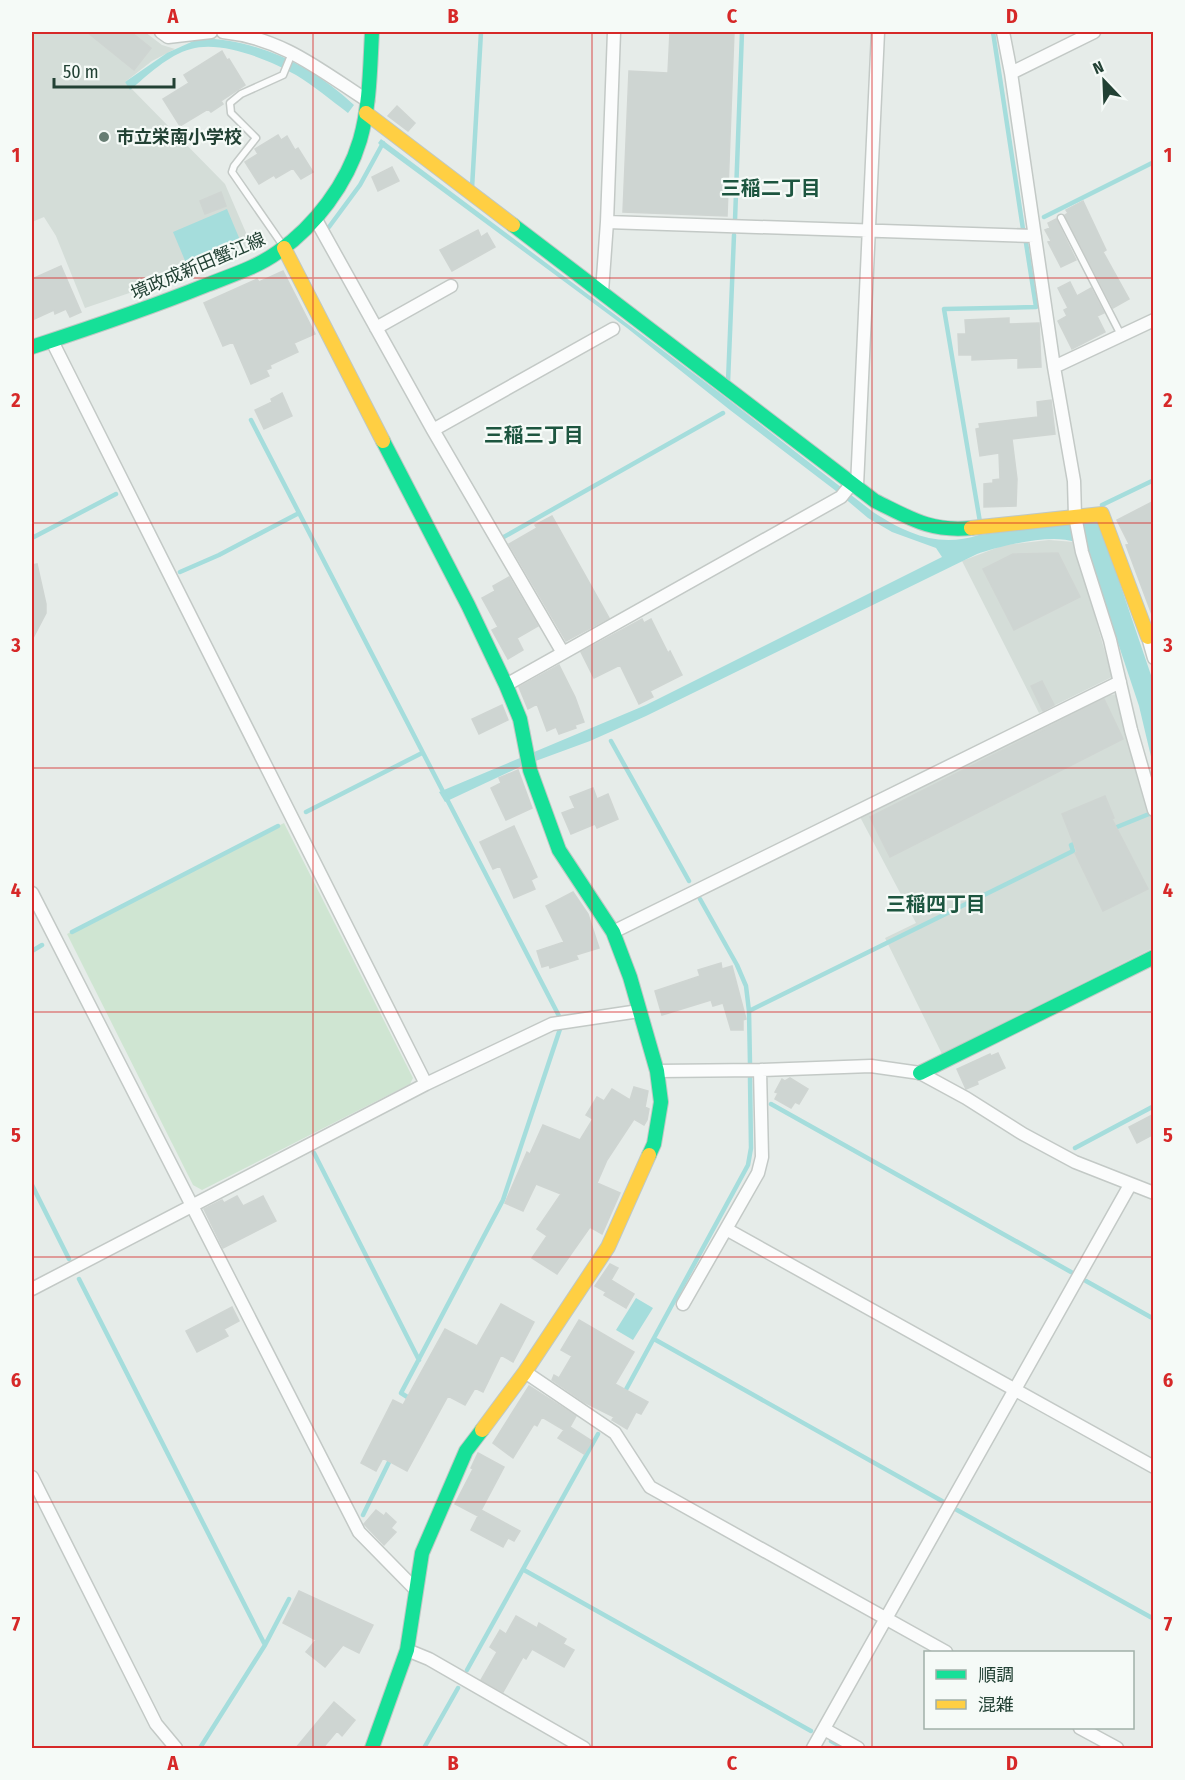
<svg xmlns="http://www.w3.org/2000/svg" width="1185" height="1780" viewBox="0 0 1185 1780" font-family="'Fira Sans Condensed','Noto Sans JP',sans-serif">
  <rect width="100%" height="100%" fill="#e6ece9"/>
  <!-- built -->
  <path fill="#d4ddd8" d="M 32,32 L 145,32 L 162,45 L 175,49 L 152,61 L 125,82 L 225,184 L 253,249 L 165,285 L 159,283 L 85,308 L 56,236 L 44,217 L 32,222 Z
    M 1049,540 L 1074,542 L 1112,677 L 1039,713 L 962,561 L 1004,545 Z
    M 1118,694 L 1148,807 L 1153,820 L 1153,948 L 942,1054 L 885,938 L 916,923 L 859,815 L 1109,695 Z"/>
  <!-- green -->
  <path fill="#cfe5d2" d="M 284,823 L 413,1078 L 410,1084 L 202,1190 L 193,1185 L 67,934 Z"/>
  <!-- water -->
  <path fill="#a5dddc" d="M 200,38 C 259,40 311,65 354,105 L 348,113 C 331,100 314,86 296,75 C 270,60 221,40 191,49 C 168,55 148,75 130,90 L 125,82 L 167,53 Z
    M 381,139 L 725,397 L 873,512 C 907,534 939,548 979,535 L 1098,519 L 1153,681 L 1153,765 L 1139,706 L 1087,550 C 1083,547 1079,544 1075,542 C 1051,533 1001,546 977,554 L 646,716 L 590,741 L 522,766 L 445,802 L 439,792 L 646,705 L 942,557 L 936,548 L 892,532 L 868,518 L 836,491 L 730,410 L 627,328 L 381,146 L 378,143 Z
    M 227,209 L 240,240 L 186,263 L 173,232 Z
    M 636,1298 L 653,1308 L 633,1340 L 616,1330 Z"/>
  <g fill="none" stroke-linecap="round" stroke-linejoin="round">
    <!-- stream -->
    <path stroke="#a5dddc" stroke-width="4.5" d="M 993,32 L 1023,229
      M 472,188 L 481,32
      M 1044,217 L 1154,162
      M 735,220 L 742,32
      M 329,227 L 360,185 L 383,143
      M 728,382 L 734,235
      M 251,420 L 559,1016
      M 1102,505 L 1154,480
      M 980,522 L 944,309 L 1036,307 L 1026,243
      M 32,538 L 116,494
      M 502,538 L 723,413
      M 180,572 L 219,555 L 299,513
      M 611,741 L 689,881
      M 306,812 L 422,753
      M 1112,829 L 1149,814
      M 700,899 L 737,965 L 746,986 L 749,1011 L 750,1064
      M 72,932 L 278,826
      M 32,951 L 42,945
      M 749,1011 L 1073,851 L 1071,845 L 1079,842
      M 771,1104 L 1071,1272
      M 1075,1148 L 1154,1106
      M 314,1153 L 419,1360
      M 32,1185 L 69,1259
      M 79,1279 L 265,1645
      M 1086,1281 L 1154,1319
      M 654,1339 L 942,1501
      M 623,1395 L 748,1165 L 751,1148 L 750,1078
      M 412,1400 L 401,1393 L 503,1200 L 560,1029
      M 957,1510 L 1154,1619
      M 363,1515 L 391,1458
      M 524,1570 L 811,1731
      M 467,1670 L 598,1434
      M 831,1741 L 844,1748
      M 200,1748 L 265,1645 L 289,1599
      M 424,1748 L 458,1688"/>
  </g>
  <!-- building -->
  <path fill="#ced5d2" stroke="#cfd5d2" stroke-width="1.5" d="M 87,32 L 131,32 L 151,48 L 134,70 Z
    M 670,32 L 734,32 L 727,216 L 623,212 L 629,71 L 668,73 Z
    M 222,51 L 227,60 L 229,59 L 245,85 L 221,101 L 223,104 L 211,112 L 208,109 L 180,126 L 163,99 L 189,83 L 184,75 Z
    M 397,106 L 415,123 L 408,131 L 388,116 Z
    M 278,135 L 281,140 L 287,136 L 295,150 L 298,148 L 313,172 L 301,179 L 293,168 L 276,178 L 274,175 L 259,184 L 245,162 L 258,154 L 255,149 Z
    M 392,167 L 399,181 L 378,191 L 372,177 Z
    M 221,192 L 226,206 L 205,214 L 200,201 Z
    M 1083,201 L 1106,250 L 1103,252 L 1129,299 L 1113,308 L 1065,215 L 1068,213 L 1066,210 Z
    M 1056,219 L 1076,260 L 1061,267 L 1048,242 L 1051,241 L 1045,230 L 1050,228 L 1048,223 Z
    M 478,230 L 481,237 L 487,233 L 495,247 L 452,271 L 440,250 Z
    M 61,266 L 81,312 L 70,317 L 66,309 L 55,314 L 54,310 L 32,320 L 32,279 Z
    M 283,271 L 315,334 L 294,343 L 298,352 L 270,365 L 271,368 L 266,370 L 269,376 L 251,384 L 233,342 L 223,346 L 204,303 L 257,279 L 259,282 Z
    M 1070,282 L 1077,296 L 1091,288 L 1104,313 L 1097,316 L 1105,332 L 1072,349 L 1058,321 L 1067,316 L 1064,310 L 1068,308 L 1058,288 Z
    M 1009,318 L 1009,324 L 1039,323 L 1041,367 L 1018,368 L 1018,358 L 972,360 L 972,355 L 959,355 L 958,334 L 966,334 L 965,320 Z
    M 282,393 L 292,416 L 264,429 L 255,410 L 272,402 L 271,399 Z
    M 1051,400 L 1055,434 L 1012,439 L 1017,479 L 1016,506 L 984,507 L 984,484 L 993,483 L 993,480 L 1000,479 L 999,453 L 980,456 L 976,429 L 980,428 L 979,424 L 1038,417 L 1037,402 Z
    M 1154,501 L 1154,620 L 1126,545 L 1129,544 L 1117,520 Z
    M 552,516 L 609,618 L 566,641 L 509,544 L 537,528 L 535,525 Z
    M 1058,553 L 1080,597 L 1014,630 L 983,569 L 1013,554 Z
    M 37,564 L 46,604 L 46,613 L 32,640 L 32,565 Z
    M 509,577 L 538,626 L 517,638 L 523,650 L 508,659 L 492,630 L 498,627 L 482,598 L 495,591 L 493,586 Z
    M 642,619 L 644,623 L 651,619 L 668,653 L 670,651 L 682,675 L 650,691 L 653,697 L 639,704 L 620,665 L 594,678 L 581,652 Z
    M 559,665 L 575,697 L 584,722 L 575,725 L 576,728 L 559,734 L 556,727 L 547,731 L 537,704 L 528,709 L 519,687 Z
    M 1042,681 L 1054,705 L 1043,711 L 1031,686 Z
    M 1104,699 L 1123,739 L 890,857 L 870,817 Z
    M 502,705 L 508,720 L 479,734 L 472,719 Z
    M 518,770 L 532,808 L 506,820 L 491,788 L 501,783 L 499,778 Z
    M 593,788 L 597,799 L 608,794 L 618,819 L 597,828 L 595,824 L 571,834 L 562,813 L 575,808 L 570,797 Z
    M 1105,796 L 1114,818 L 1112,819 L 1148,889 L 1103,911 L 1075,853 L 1077,852 L 1062,814 Z
    M 514,826 L 537,877 L 531,880 L 535,889 L 514,898 L 500,866 L 493,869 L 480,842 Z
    M 573,892 L 588,914 L 599,948 L 576,955 L 578,959 L 550,968 L 549,965 L 542,967 L 537,951 L 564,942 L 546,906 Z
    M 721,963 L 722,969 L 732,966 L 746,1019 L 743,1020 L 743,1030 L 731,1030 L 723,1003 L 713,1006 L 711,1000 L 662,1015 L 655,991 L 700,976 L 698,970 Z
    M 998,1053 L 1005,1068 L 977,1081 L 978,1084 L 966,1089 L 957,1069 L 990,1054 L 991,1056 Z
    M 790,1078 L 808,1089 L 799,1104 L 795,1102 L 791,1108 L 775,1099 L 778,1093 L 775,1092 L 782,1079 L 785,1081 Z
    M 634,1087 L 648,1091 L 645,1107 L 649,1109 L 647,1120 L 644,1125 L 634,1119 L 607,1160 L 597,1183 L 620,1193 L 602,1234 L 590,1227 L 557,1274 L 532,1258 L 547,1236 L 537,1229 L 561,1194 L 536,1184 L 523,1211 L 505,1203 L 527,1152 L 530,1154 L 543,1125 L 580,1140 L 593,1119 L 586,1115 L 597,1097 L 604,1101 L 612,1089 L 630,1100 Z
    M 1154,1114 L 1154,1134 L 1137,1143 L 1129,1127 Z
    M 237,1196 L 243,1206 L 263,1196 L 276,1221 L 223,1248 L 204,1209 L 222,1200 L 224,1203 Z
    M 610,1264 L 618,1268 L 611,1280 L 634,1294 L 626,1308 L 604,1295 L 606,1292 L 595,1286 Z
    M 501,1304 L 534,1322 L 513,1362 L 501,1355 L 483,1392 L 475,1388 L 465,1405 L 448,1396 L 407,1471 L 383,1458 L 376,1471 L 361,1463 L 393,1400 L 403,1405 L 445,1329 L 477,1346 Z
    M 232,1307 L 239,1321 L 224,1329 L 228,1336 L 197,1352 L 186,1331 Z
    M 579,1320 L 634,1352 L 615,1384 L 648,1402 L 641,1414 L 636,1412 L 627,1429 L 612,1420 L 614,1417 L 584,1402 L 552,1380 L 554,1375 L 559,1378 L 572,1356 L 561,1350 Z
    M 529,1386 L 576,1416 L 570,1427 L 592,1441 L 584,1454 L 558,1438 L 564,1430 L 542,1417 L 537,1426 L 534,1424 L 513,1458 L 493,1443 Z
    M 478,1453 L 504,1467 L 478,1516 L 455,1504 L 473,1469 L 471,1468 Z
    M 376,1510 L 384,1516 L 386,1513 L 396,1522 L 391,1528 L 396,1532 L 384,1545 L 364,1524 Z
    M 481,1510 L 520,1531 L 514,1541 L 508,1538 L 503,1547 L 471,1530 Z
    M 299,1591 L 373,1625 L 359,1653 L 343,1645 L 325,1667 L 306,1652 L 316,1640 L 283,1623 Z
    M 516,1616 L 537,1628 L 539,1623 L 554,1632 L 566,1639 L 563,1644 L 574,1650 L 564,1667 L 532,1649 L 526,1659 L 523,1657 L 503,1692 L 481,1680 L 497,1652 L 490,1647 L 500,1630 L 506,1634 Z
    M 334,1702 L 355,1720 L 342,1736 L 337,1731 L 322,1749 L 295,1749 Z"/>
  <g fill="none" stroke-linecap="round" stroke-linejoin="round">
    <defs>
      <path id="lane" d="M 1061,218 L 1121,335
        M 284,247 L 232,172 L 234,166 L 256,138 L 231,113 L 230,103 L 241,94 L 283,75 L 292,53"/>
      <path id="street" d="M 161,32 L 168,37 L 211,32
        M 223,32 C 282,38 320,70 368,101
        M 1003,32 L 1011,73 L 1054,367 L 1074,481 L 1075,516 L 1082,552 L 1110,640 L 1131,730 L 1154,810
        M 1011,73 L 1094,32
        M 315,218 L 433,430 L 563,653
        M 607,222 L 1035,236
        M 602,292 L 607,222 L 614,32
        M 376,328 L 451,286
        M 52,341 L 426,1084
        M 1054,367 L 1154,320
        M 433,430 L 613,329
        M 857,486 L 878,32
        M 1154,634 L 1148,637 L 1154,658
        M 506,685 L 841,497 L 853,482
        M 32,893 L 359,1532 L 416,1590
        M 613,932 L 1120,682
        M 760,1070 L 762,1157 L 758,1173 L 726,1229 L 1154,1467
        M 657,1071 L 760,1070 L 871,1066 L 920,1073 L 966,1098 L 1023,1134 L 1075,1162 L 1154,1193
        M 32,1289 L 426,1084 L 552,1024 L 639,1011
        M 683,1304 L 726,1229
        M 525,1372 L 615,1433 L 650,1487 L 946,1652
        M 32,1477 L 156,1724 L 176,1748
        M 407,1650 L 429,1659 L 584,1748
        M 1080,1728 L 1117,1748
        M 824,1729 L 858,1748
        M 813,1748 L 1130,1185"/>
      <path id="fast" d="M 513,225 L 875,501 C 910,518 930,532 971,528
        M 32,347 C 90,328 147,309 204,286 C 229,276 256,268 278,252 C 315,226 347,184 360,140 C 370,105 370,68 372,32
        M 383,441 L 468,605 L 506,685 L 520,719 L 530,770 L 559,850 L 613,932 L 630,977 L 657,1071 L 661,1102 L 654,1144 L 649,1155
        M 920,1073 L 1154,957
        M 372,1748 L 407,1650 L 422,1553 L 466,1451 L 482,1430"/>
      <path id="slow" d="M 366,113 L 513,225
        M 284,248 L 383,441
        M 971,528 L 1102,514 L 1148,637
        M 482,1430 L 525,1372 L 608,1247 L 649,1155"/>
    </defs>
    <!-- lane casing -->
    <use href="#lane" stroke="#c3c9c6" stroke-width="9"/>
    <!-- street casing -->
    <use href="#street" stroke="#c3c9c6" stroke-width="15"/>
    <!-- fast casing -->
    <use href="#fast" stroke="#bfc8c4" stroke-width="16"/>
    <!-- slow casing -->
    <use href="#slow" stroke="#bfc8c4" stroke-width="16"/>
    <!-- lane -->
    <use href="#lane" stroke="#fbfcfc" stroke-width="6"/>
    <!-- street -->
    <use href="#street" stroke="#fbfcfc" stroke-width="12"/>
    <!-- fast -->
    <use href="#fast" stroke="#16e098" stroke-width="14"/>
    <!-- slow -->
    <use href="#slow" stroke="#ffcf43" stroke-width="14"/>
  </g>
  <!-- grid -->
  <path fill="none" stroke="#d62828" stroke-width="1.5" stroke-opacity="0.55" d="M 313,32 L 313,1748M 592,32 L 592,1748M 872,32 L 872,1748M 32,278 L 1154,278M 32,523 L 1154,523M 32,768 L 1154,768M 32,1012 L 1154,1012M 32,1257 L 1154,1257M 32,1502 L 1154,1502"/>
  <!-- markers -->
  <circle fill="#677d73" stroke="#f5faf7" stroke-width="2" cx="104" cy="137" r="6"/>
  <g text-anchor="middle" stroke-width="4.5" stroke-linejoin="round" paint-order="stroke">
    <!-- poi labels -->
    <g font-size="18" font-weight="bold" fill="#224134" stroke="#f5faf7" text-anchor="start">
      <text x="116" y="143">市立栄南小学校</text>
    </g>
    <!-- street labels -->
    <g font-size="18" fill="#224134" stroke="#f5faf7">
      <text transform="translate(198 266) rotate(-23)" y="6">境政成新田蟹江線</text>
    </g>
    <!-- neighbourhood labels -->
    <g font-size="20" font-weight="bold" fill="#1c553f" stroke="#f5faf7">
      <text x="771" y="195">三稲二丁目</text>
      <text x="534" y="442">三稲三丁目</text>
      <text x="936" y="911">三稲四丁目</text>
    </g>
  </g>
  <!-- border -->
  <rect width="1185" height="1780" fill="none" stroke="#f5faf7" stroke-width="66"/>
  <!-- legend -->
  <rect x="924" y="1651" width="210" height="78" fill="#f5faf7" stroke="#a1b0a9" stroke-width="1.5"/>
  <rect x="936" y="1670" width="30" height="9" fill="#16e098" stroke="#a1b0a9" stroke-width="1.5"/>
  <text x="978" y="1681" font-size="18" fill="#224134">順調</text>
  <rect x="936" y="1700" width="30" height="9" fill="#ffcf43" stroke="#a1b0a9" stroke-width="1.5"/>
  <text x="978" y="1711" font-size="18" fill="#224134">混雑</text>
  <!-- north arrow -->
  <g transform="translate(1104 81) rotate(337)" stroke="#f5faf7" stroke-width="4.5" paint-order="stroke">
  <path d="M0-4.5L10 22L0 15L-10 22Z" fill="#224134"/>
  <text y="-9" font-size="16" font-weight="bold" text-anchor="middle" fill="#224134">N</text>
  </g>
  <!-- scale -->
  <path d="M54 78v9h120v-9" fill="none" stroke="#224134" stroke-width="3"/>
  <text x="63" y="78" font-size="18" fill="#224134" stroke="#f5faf7" stroke-width="4.5" paint-order="stroke">50 m</text>
  <rect x="33" y="33" width="1119" height="1714" fill="none" stroke="#d62828" stroke-width="2"/>
  <g font-size="20" text-anchor="middle" font-weight="bold" fill="#d62828">
    <text x="173" y="23">A</text>
    <text x="453" y="23">B</text>
    <text x="732" y="23">C</text>
    <text x="1012" y="23">D</text>
    <text x="16" y="162">1</text>
    <text x="1168" y="162">1</text>
    <text x="16" y="407">2</text>
    <text x="1168" y="407">2</text>
    <text x="16" y="652">3</text>
    <text x="1168" y="652">3</text>
    <text x="16" y="897">4</text>
    <text x="1168" y="897">4</text>
    <text x="16" y="1142">5</text>
    <text x="1168" y="1142">5</text>
    <text x="16" y="1387">6</text>
    <text x="1168" y="1387">6</text>
    <text x="16" y="1631">7</text>
    <text x="1168" y="1631">7</text>
    <text x="173" y="1770">A</text>
    <text x="453" y="1770">B</text>
    <text x="732" y="1770">C</text>
    <text x="1012" y="1770">D</text>
  </g>
</svg>
